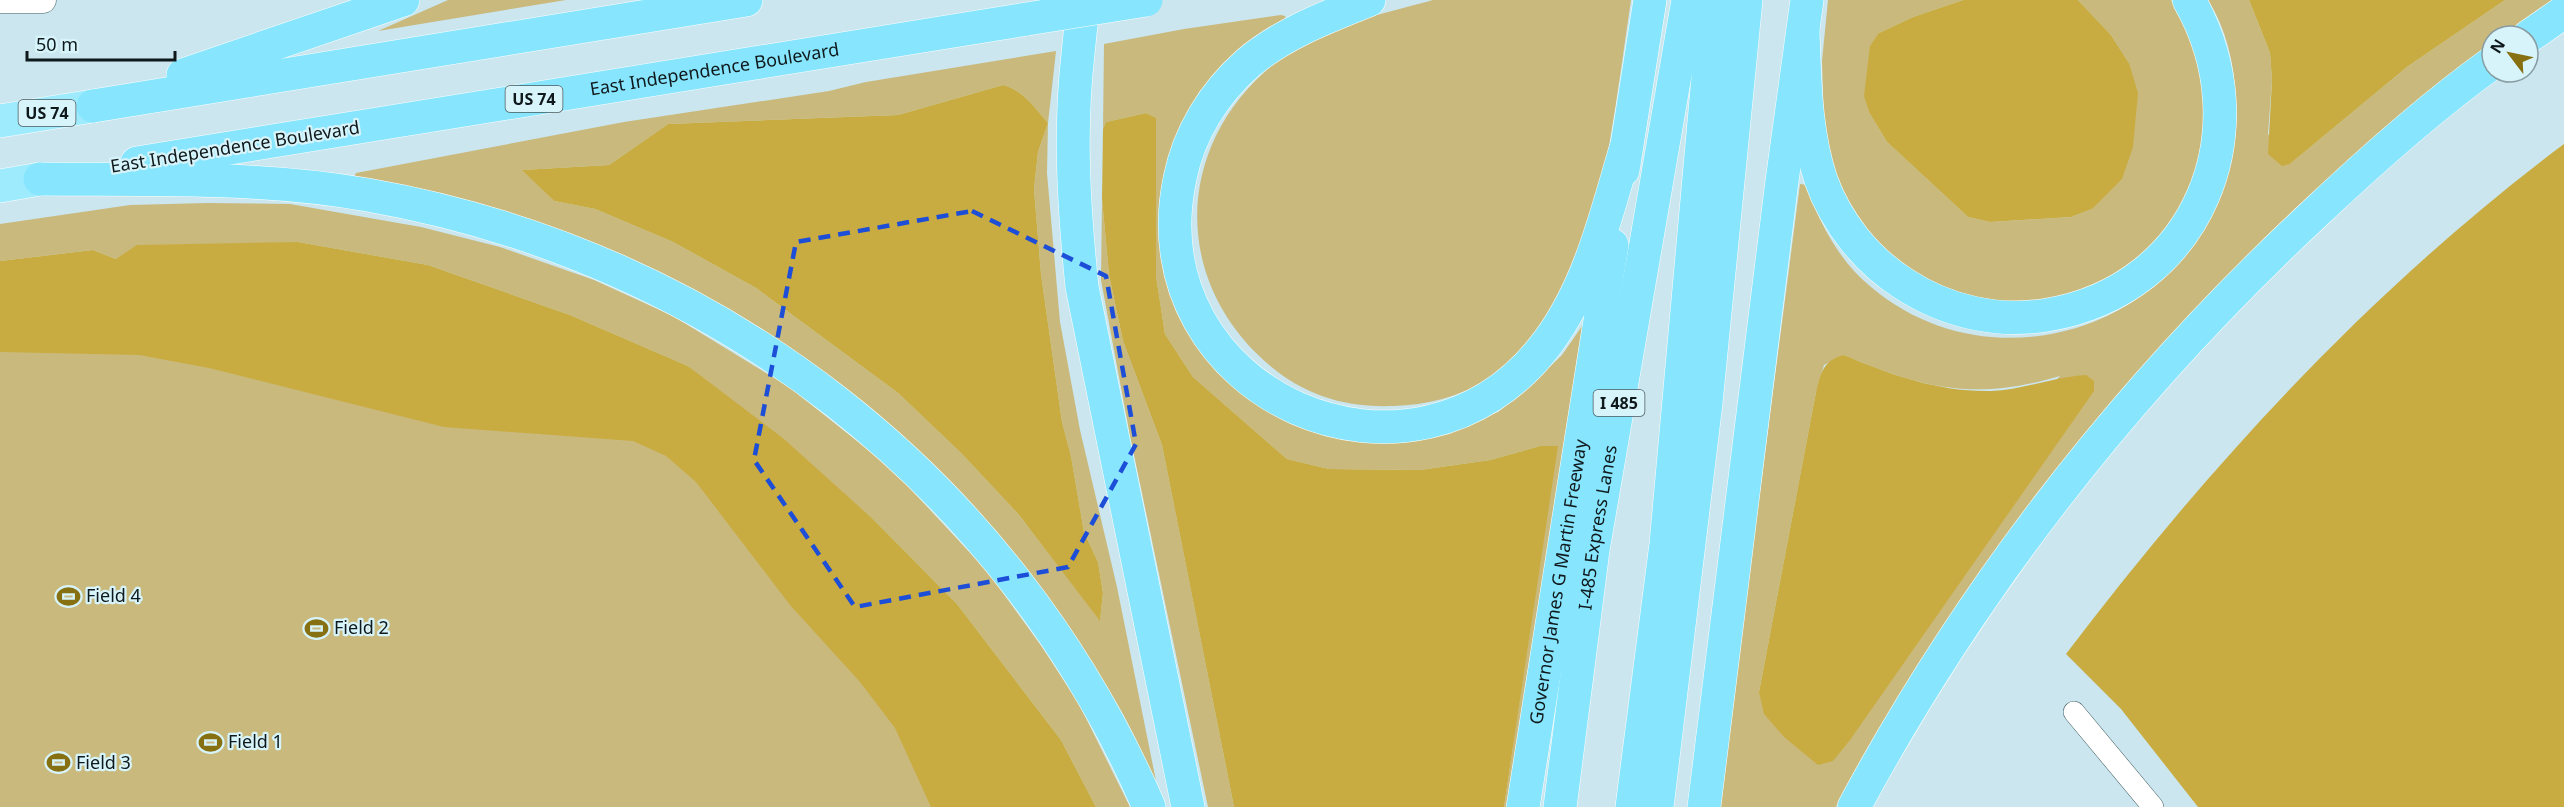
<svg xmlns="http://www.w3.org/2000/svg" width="2564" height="807" viewBox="0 0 2564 807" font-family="'Noto Sans',sans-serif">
  <rect width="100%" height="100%" fill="#cbe6ee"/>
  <!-- green -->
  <path fill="#cab97d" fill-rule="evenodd" d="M 448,0 L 566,0 L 378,31 Z
    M 1433,0 L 1631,0 C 1624,47 1618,94 1610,140 C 1607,157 1606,176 1601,193 C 1594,217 1583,241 1574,264 C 1567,282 1563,304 1553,320 C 1545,333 1502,370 1488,379 C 1459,397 1427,405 1393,406 C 1337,408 1294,391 1255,352 C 1164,259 1184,124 1290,52 C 1331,24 1386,13 1433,0 Z
    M 1828,0 L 1963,0 L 1913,17 L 1879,33 L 1870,114 L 1887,142 L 1968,217 L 1990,222 L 2071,217 L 2092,209 L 2129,63 L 2111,35 L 2078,0 L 2171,0 L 2196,44 L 2208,124 L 2197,180 L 2154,248 L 2084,295 L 1988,305 L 1901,271 L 1844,204 L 1824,130 L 1822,61 Z
    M 2208,0 L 2249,0 L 2270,53 L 2272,80 L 2268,134 L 2290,164 L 2407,67 L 2505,0 L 2554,0 L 2503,36 L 2492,36 L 2492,44 C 2461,68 2429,91 2399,116 C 2220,268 2062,443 1934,640 C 1900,693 1863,751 1836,807 L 1719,807 L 1800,184 L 1807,185 C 1819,223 1839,261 1871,287 C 1982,381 2154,339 2214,208 C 2230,172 2239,138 2236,99 C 2234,64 2227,30 2208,0 ZM 1844,355 C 1924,389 1975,401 2060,376 L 1759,692 L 1816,392 L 1824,365 Z
    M 1281,15 L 1285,16 L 1286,20 L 1235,61 L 1171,235 L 1246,383 L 1437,433 L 1469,424 L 1498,412 L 1531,385 L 1562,355 L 1587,319 L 1532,807 L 1504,807 L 1557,446 L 1540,446 L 1490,460 L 1420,470 L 1329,469 L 1287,459 L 1193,377 L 1165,334 L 1156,276 L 1155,118 L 1146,113 L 1106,122 L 1103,129 L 1104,44 L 1184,29 Z
    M 1056,51 L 1048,123 L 1047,173 L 1060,322 L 1080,430 L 1117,587 L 1156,781 C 1142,753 1129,723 1113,697 C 1037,572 942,462 825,374 C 780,341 734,309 682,287 C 647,271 609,262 573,250 C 500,226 427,201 354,177 L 356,173 L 624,122 L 829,91 L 866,82 ZM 1003,85 C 1023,90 1035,108 1048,123 L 1038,152 L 1034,189 L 1041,274 L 1062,422 L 1071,456 L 1084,532 L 1098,562 L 1103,593 L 1100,620 L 1019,515 L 962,454 L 898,393 L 756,288 L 673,242 L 595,209 L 554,201 L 523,170 L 609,165 L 668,124 L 898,115 Z
    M 1102,199 L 1109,275 L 1123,341 L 1162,445 L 1234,807 L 1208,807 L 1130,436 L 1101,280 Z
    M 207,203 L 290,204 L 421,227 L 500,247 L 594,280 L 673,316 L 789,387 L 891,468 L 987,571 L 1042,647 L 1079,704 L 1130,807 L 1096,807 L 1061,740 L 957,604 L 875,521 L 688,366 L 570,315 L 428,265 L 298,242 L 116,259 L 93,250 L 0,261 L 0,224 L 130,205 Z
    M 0,282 L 563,351 L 1049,807 L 0,807 Z"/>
  <!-- forest -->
  <path fill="#c9ac41" d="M 1963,0 L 2078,0 L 2111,35 L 2129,63 L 2138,93 L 2133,147 L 2122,179 L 2092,209 L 2071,217 L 1990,222 L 1968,217 L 1887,142 L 1870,114 L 1864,96 L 1870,46 L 1879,33 L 1913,17 Z
    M 2249,0 L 2505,0 L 2407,67 L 2290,164 L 2282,166 L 2268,154 L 2272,80 L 2270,53 Z
    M 1003,85 C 1023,90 1035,108 1048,123 L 1038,152 L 1034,189 L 1041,274 L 1062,422 L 1071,456 L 1084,532 L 1098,562 L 1103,593 L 1100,621 L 1019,515 L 962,454 L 898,393 L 756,288 L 673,242 L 595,209 L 554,201 L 522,170 L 609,165 L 668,124 L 898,115 Z
    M 1146,113 L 1156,118 L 1156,276 L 1165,334 L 1193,377 L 1287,459 L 1329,469 L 1420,470 L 1490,460 L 1540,446 L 1558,446 L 1504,807 L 1234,807 L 1162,445 L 1123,341 L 1109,275 L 1102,199 L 1103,129 L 1106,122 Z
    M 2564,144 L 2564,807 L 2198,807 L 2121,709 L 2066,654 C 2210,464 2373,287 2564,144 Z
    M 298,242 L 428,265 L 570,315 L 688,366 L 784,439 L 875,521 L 957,604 L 1061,740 L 1096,807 L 931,807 L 895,728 L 860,682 L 790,605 L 696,482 L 666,456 L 633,441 L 444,427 L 209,368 L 139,355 L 0,352 L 0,261 L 93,250 L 116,259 L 137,245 Z
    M 1844,355 C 1891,375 1939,392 1991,391 C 2023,390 2053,377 2086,375 L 2094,381 L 2094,391 L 1850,740 L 1833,761 L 1818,765 L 1784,737 L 1764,714 L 1759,692 L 1816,392 C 1821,373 1823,360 1844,355 Z"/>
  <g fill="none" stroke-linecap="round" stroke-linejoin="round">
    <defs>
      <path id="minor" d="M 2074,712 L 2153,807"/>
      <path id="tertiary" d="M 0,0 L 43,0"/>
      <path id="trunk" d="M 0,121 L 93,106
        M 0,186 L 40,179"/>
      <g id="motorway">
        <path d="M 1085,0 C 1081,18 1080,36 1078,54 C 1069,133 1074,209 1082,287 L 1188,807"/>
        <path d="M 1369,0 C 1327,17 1283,33 1248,63 C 1214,93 1189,133 1180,178 C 1134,395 1415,520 1548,342 C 1590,285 1606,215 1626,148"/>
        <path d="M 1803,32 C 1805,81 1805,132 1821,180 C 1836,222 1866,260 1904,284 C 1947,312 1998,323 2047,315 C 2199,290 2263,129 2189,0"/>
        <path d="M 2528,37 L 2564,12"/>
        <path d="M 183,75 L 403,0"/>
        <path d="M 93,106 L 746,0"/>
        <path id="s1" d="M 137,163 L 1027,19"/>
        <path d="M 1623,170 L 1650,0"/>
        <path d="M 40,179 C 150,180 260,176 368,195 C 716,256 1009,482 1149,807"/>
        <path id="s2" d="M 1523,807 L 1612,245"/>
        <path id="s3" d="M 1560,807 L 1593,550 L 1688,0"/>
        <path d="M 1632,807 L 1666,544 L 1715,0"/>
        <path d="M 1657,807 L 1706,403 L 1746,0"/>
        <path d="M 1704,807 L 1782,181 L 1807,0"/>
        <path d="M 1854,807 C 1973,586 2128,388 2311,217 C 2368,163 2428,109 2492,63"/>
      </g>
    </defs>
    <!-- minor casing -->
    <use href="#minor" stroke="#465f65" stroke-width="22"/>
    <!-- tertiary casing -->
    <use href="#tertiary" stroke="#465f65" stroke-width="27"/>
    <!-- trunk casing -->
    <use href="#trunk" stroke="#fff" stroke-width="34"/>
    <!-- motorway casing -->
    <use href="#motorway" stroke="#fff" stroke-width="34"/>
    <!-- minor -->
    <use href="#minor" stroke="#fff" stroke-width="21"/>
    <!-- tertiary -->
    <use href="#tertiary" stroke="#fff" stroke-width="26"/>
    <!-- trunk -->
    <use href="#trunk" stroke="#9febfe" stroke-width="33"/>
    <!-- motorway -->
    <use href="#motorway" stroke="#87e6fe" stroke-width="33"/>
    <defs>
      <path id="motorway-bridge" d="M 1027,19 L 1146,0"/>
    </defs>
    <!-- motorway-bridge casing -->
    <use href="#motorway-bridge" stroke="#fff" stroke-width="34" stroke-linecap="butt"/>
    <!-- motorway-bridge -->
    <use href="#motorway-bridge" stroke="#87e6fe" stroke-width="33"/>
  </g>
  <!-- marked area -->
  <path fill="none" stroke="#1d4ed8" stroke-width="4.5" stroke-dasharray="12 8" stroke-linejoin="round" d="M 972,211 L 1106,276 L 1136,444 L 1068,567 L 855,607 L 754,460 L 796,242 Z"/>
  <!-- icons -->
  <defs>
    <symbol id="stadium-bare" viewBox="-9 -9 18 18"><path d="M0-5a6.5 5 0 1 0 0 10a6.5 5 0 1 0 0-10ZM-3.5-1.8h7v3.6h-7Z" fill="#877011" stroke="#d8f4fb" stroke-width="2.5" paint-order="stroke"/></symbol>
  </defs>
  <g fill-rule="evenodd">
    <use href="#stadium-bare" x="52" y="580" width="33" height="33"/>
    <use href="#stadium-bare" x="300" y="612" width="33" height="33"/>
    <use href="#stadium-bare" x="194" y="726" width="33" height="33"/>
    <use href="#stadium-bare" x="42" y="746" width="33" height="33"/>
  </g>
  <g text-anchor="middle" stroke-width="4.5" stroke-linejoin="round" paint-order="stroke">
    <!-- shield labels -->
    <g fill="#d8f4fb" stroke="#4b5b5f" stroke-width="1.5">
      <rect x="505.5" y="86" width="57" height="26" rx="4.5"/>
      <rect x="18.5" y="100" width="57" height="26" rx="4.5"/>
      <rect x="1593.5" y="390" width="51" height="26" rx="4.5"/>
    </g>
    <g font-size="16" font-weight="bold" fill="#0f191c">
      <text x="534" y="105">US 74</text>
      <text x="47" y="119">US 74</text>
      <text x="1619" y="409">I 485</text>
    </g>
    <!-- street labels -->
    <g font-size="18" fill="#0f191c" stroke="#d8f4fb">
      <text dy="6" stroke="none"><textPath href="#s1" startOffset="585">East Independence Boulevard</textPath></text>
      <text transform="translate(235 147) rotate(-9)" y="6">East Independence Boulevard</text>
      <text dy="6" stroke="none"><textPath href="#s3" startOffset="282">I-485 Express Lanes</textPath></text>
      <text dy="6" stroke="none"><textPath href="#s2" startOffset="228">Governor James G Martin Freeway</textPath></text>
    </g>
    <!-- poi labels -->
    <g font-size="18" fill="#0f191c" stroke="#d8f4fb" text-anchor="start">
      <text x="86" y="602">Field 4</text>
      <text x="334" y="634">Field 2</text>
      <text x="228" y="748">Field 1</text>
      <text x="76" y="769">Field 3</text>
    </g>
  </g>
  <!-- north arrow -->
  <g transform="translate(2510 54) rotate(302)"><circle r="28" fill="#d8f4fb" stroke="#889ca2" stroke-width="1.5"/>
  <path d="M0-4.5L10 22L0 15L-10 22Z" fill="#877011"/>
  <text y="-9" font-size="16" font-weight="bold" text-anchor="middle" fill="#0f191c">N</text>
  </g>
  <!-- scale -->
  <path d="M27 51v9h148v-9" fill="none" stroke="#0f191c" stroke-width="3"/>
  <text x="36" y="51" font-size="18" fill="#0f191c" stroke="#d8f4fb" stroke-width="4.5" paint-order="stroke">50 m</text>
</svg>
